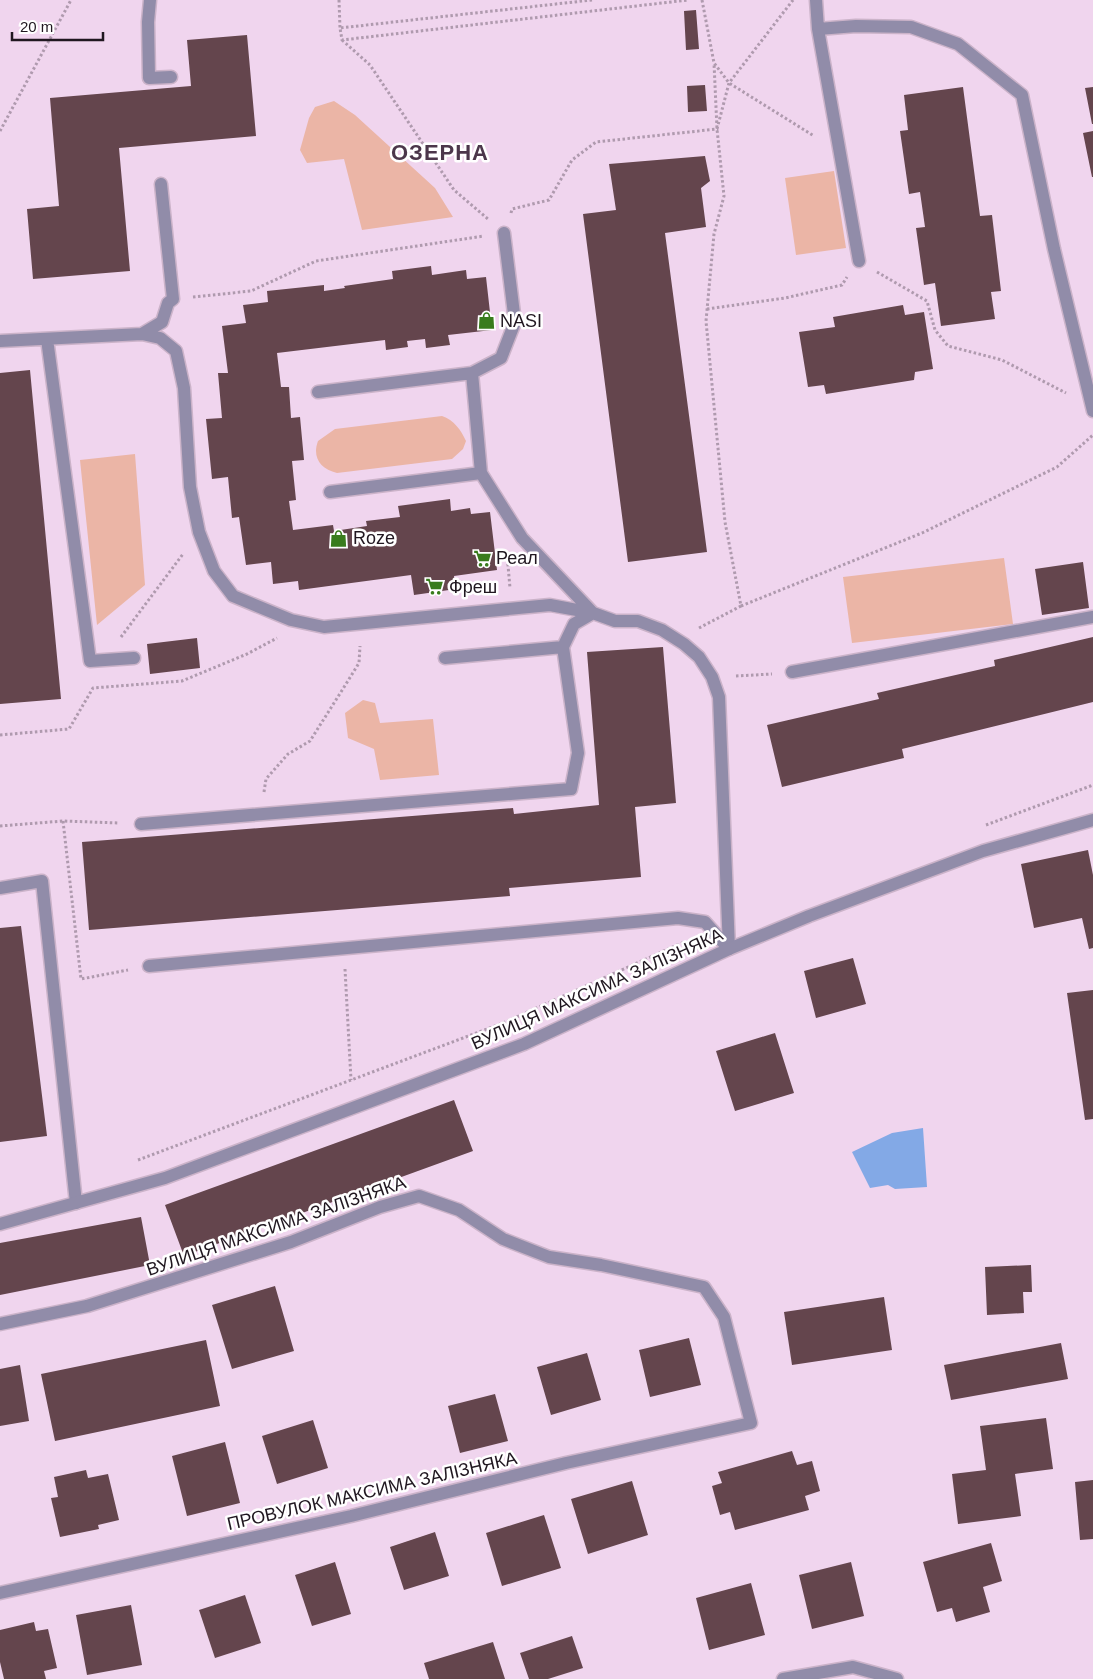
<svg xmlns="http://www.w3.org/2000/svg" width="1093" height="1679" viewBox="0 0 1093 1679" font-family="Helvetica,sans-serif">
  <rect width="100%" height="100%" fill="#f0d5ee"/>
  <!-- green -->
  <path fill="#ebb5a6" d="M 334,101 L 355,115 L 435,188 L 453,217 L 362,230 L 344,159 L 307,163 L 300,150 L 309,118 L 315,107 Z
    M 834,171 L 846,248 L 796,255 L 785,178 Z
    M 442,416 C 454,420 461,430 466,441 L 463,449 L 452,459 L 337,473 C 320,469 312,457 318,441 L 335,429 Z
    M 135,454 L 145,585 L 97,625 L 80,460 Z
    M 1004,558 L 1013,624 L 852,643 L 843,577 Z
    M 363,700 L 375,703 L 380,723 L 433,719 L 439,775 L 380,780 L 374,749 L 348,738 L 345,713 Z"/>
  <!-- water -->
  <path fill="#83a9e6" d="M 923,1128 L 927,1187 L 895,1189 L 888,1185 L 870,1188 L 852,1152 L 892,1133 Z"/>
  <!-- building -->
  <path fill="#64454d" d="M 696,10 L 699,49 L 686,50 L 684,11 Z
    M 247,35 L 256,136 L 119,148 L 130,271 L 33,279 L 27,209 L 59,206 L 50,98 L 191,86 L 187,40 Z
    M 705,85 L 707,111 L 688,112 L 687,86 Z
    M 963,87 L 980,216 L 992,215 L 1001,291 L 991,292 L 995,319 L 941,326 L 935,283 L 924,285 L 916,228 L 925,227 L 920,192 L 909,194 L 900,131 L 908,130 L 904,95 Z
    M 1093,87 L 1093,124 L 1092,124 L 1085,88 Z
    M 1093,131 L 1093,177 L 1092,177 L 1083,133 Z
    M 705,156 L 710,181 L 701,188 L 706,227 L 665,233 L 707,552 L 628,562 L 583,214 L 616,210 L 609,164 Z
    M 431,266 L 432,275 L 466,270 L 467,279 L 486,277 L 492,330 L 448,335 L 450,345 L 426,348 L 425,339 L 407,341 L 408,347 L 386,350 L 385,340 L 277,353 L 281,387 L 289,387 L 291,418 L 300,417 L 304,460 L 292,461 L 296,500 L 289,501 L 293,530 L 333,525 L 334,531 L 367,526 L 366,521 L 400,517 L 398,506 L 450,499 L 451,511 L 470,508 L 471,514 L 490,512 L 497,570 L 454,576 L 456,589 L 414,595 L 411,575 L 299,590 L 298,581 L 273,584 L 271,562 L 246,565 L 239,517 L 232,518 L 228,477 L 212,479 L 206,419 L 222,418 L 218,373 L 228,373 L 222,326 L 246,323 L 243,305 L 268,302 L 267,291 L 324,285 L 324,291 L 345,288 L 344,286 L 393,279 L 392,271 Z
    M 903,305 L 905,315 L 924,312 L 933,369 L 915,372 L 914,380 L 826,394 L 824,385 L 808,387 L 799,332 L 835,327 L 833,317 Z
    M 30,370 L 61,699 L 0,704 L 0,373 Z
    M 1083,562 L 1089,608 L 1042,615 L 1035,569 Z
    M 1093,637 L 1093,702 L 902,749 L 904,758 L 782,787 L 767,725 L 879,699 L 877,693 L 995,666 L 994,660 Z
    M 197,638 L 200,668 L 150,674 L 147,644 Z
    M 663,647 L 676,803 L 635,807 L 641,877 L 509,888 L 510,896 L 89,930 L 82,842 L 513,808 L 514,814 L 599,805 L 587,652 Z
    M 1088,850 L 1093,875 L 1093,948 L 1089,949 L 1082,918 L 1034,928 L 1021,864 Z
    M 21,926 L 47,1136 L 0,1142 L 0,928 Z
    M 853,958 L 866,1004 L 816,1018 L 804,971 Z
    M 1093,990 L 1093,1119 L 1085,1120 L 1067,993 Z
    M 775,1033 L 794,1093 L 735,1111 L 716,1051 Z
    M 454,1100 L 473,1151 L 184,1256 L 165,1205 Z
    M 141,1217 L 150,1265 L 0,1295 L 0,1243 Z
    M 1031,1265 L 1032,1292 L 1023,1292 L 1024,1313 L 987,1315 L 985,1267 Z
    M 275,1286 L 294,1351 L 232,1369 L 212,1305 Z
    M 884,1297 L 892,1350 L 792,1365 L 784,1312 Z
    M 689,1338 L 701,1385 L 650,1397 L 639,1350 Z
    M 206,1340 L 220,1406 L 55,1441 L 41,1374 Z
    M 1061,1343 L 1068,1379 L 951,1400 L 944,1365 Z
    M 587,1353 L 601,1400 L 551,1415 L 537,1367 Z
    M 20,1365 L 29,1421 L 0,1426 L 0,1369 Z
    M 495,1394 L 508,1441 L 460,1453 L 448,1406 Z
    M 1046,1418 L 1053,1469 L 1015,1474 L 1021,1516 L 958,1524 L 952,1474 L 986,1470 L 980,1426 Z
    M 313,1420 L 328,1468 L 277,1484 L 262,1436 Z
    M 225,1442 L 240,1503 L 187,1516 L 172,1456 Z
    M 792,1451 L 797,1465 L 812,1461 L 820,1491 L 805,1496 L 809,1510 L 735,1530 L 730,1512 L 720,1515 L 712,1486 L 722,1483 L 718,1472 Z
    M 86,1470 L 88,1478 L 108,1474 L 119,1520 L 98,1525 L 99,1529 L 60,1537 L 51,1498 L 58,1497 L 54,1477 Z
    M 1093,1480 L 1093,1539 L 1080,1540 L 1075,1482 Z
    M 632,1481 L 648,1535 L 588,1554 L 571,1499 Z
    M 544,1515 L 561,1568 L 502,1586 L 486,1533 Z
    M 435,1532 L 449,1576 L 404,1590 L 390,1547 Z
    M 991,1543 L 1002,1581 L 983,1587 L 990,1612 L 956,1622 L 952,1608 L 937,1612 L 923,1562 Z
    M 335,1562 L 351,1614 L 312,1626 L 295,1575 Z
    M 851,1562 L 864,1616 L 812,1629 L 799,1575 Z
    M 751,1583 L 765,1635 L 709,1650 L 696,1598 Z
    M 245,1595 L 261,1643 L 215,1658 L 199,1610 Z
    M 131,1605 L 142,1665 L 87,1675 L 76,1615 Z
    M 34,1622 L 36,1631 L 48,1629 L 57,1668 L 44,1671 L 46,1679 L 4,1679 L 0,1662 L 0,1630 Z
    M 572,1636 L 583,1668 L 548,1679 L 529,1679 L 520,1653 Z
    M 493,1642 L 505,1679 L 429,1679 L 424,1663 Z"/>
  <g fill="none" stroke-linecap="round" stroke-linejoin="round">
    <defs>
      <path id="lane" d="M 150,0 L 148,22 L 149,78 L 171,77
        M 816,0 L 818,29
        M 504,233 L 515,322 L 501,358 L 472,373 L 481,473 L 522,538 L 593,613 L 615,621 L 638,621 L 662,630 L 684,644 L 699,657 L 712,677 L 719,697 L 729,949
        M 859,261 L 818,29 L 856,26 L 911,27 L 958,44 L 1022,95 L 1054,249 L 1093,411
        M 142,334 L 160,338 L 176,351 L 184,388 L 190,487 L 199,532 L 214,571 L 233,596 L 291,620 L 324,627 L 550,605 L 593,613
        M 47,339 L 90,661 L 134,658
        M 0,341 L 142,334 L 162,322 L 168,303 L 173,299 L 161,184
        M 318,392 L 472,373
        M 330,492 L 481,473
        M 445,658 L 563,647
        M 792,672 L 1093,617
        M 141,824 L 571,789 L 578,753 L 563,647 L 574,624 L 593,613
        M 0,888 L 42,881 L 76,1203
        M 149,966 L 678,918 L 705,922 L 729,949"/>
      <path id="street" d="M 0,1224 L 165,1178 L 524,1044 L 729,949 L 809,916 L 983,851 L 1093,820
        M 0,1324 L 87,1306 L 291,1242 L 380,1207 L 419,1196 L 459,1210 L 503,1239 L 549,1257 L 601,1265 L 704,1287 L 724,1317 L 751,1423 L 566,1463 L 351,1516 L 0,1593
        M 783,1679 L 853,1667 L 897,1679"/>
    </defs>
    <!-- lane casing -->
    <use href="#lane" stroke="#cbb3c9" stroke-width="15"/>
    <!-- street casing -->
    <use href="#street" stroke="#cbb3c9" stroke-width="15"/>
    <!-- path -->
    <path stroke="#af9aae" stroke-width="3" stroke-dasharray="2.5 2.5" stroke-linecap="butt" d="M 339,0 L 340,28
      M 592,0 L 340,28 L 342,40 L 688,0
      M 702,0 L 714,63 L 729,83 L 814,136
      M 342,40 L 370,65 L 454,190 L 488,219
      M 0,131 L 71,0
      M 511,213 L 512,209 L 549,200 L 572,160 L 596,142 L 717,129 L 729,83 L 793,0
      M 877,272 L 927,301 L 935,330 L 948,346 L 1002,360 L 1066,393
      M 193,297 L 251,291 L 316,261 L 484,236
      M 707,309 L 785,298 L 842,285 L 847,277
      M 507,554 L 510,588
      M 741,606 L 922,533 L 1057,467 L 1093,435
      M 699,628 L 741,606 L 725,522 L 706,321 L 714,234 L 724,196 L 717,129 L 714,63
      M 121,637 L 183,554
      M 736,676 L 772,674
      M 0,735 L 69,729 L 93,688 L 182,681 L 247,654 L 277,638
      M 264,792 L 266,779 L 288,754 L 310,741 L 346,684 L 359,663 L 360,646
      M 63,821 L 81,979 L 128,970
      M 986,825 L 1093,785
      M 0,826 L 63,821 L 119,823
      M 345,969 L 351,1080
      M 138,1160 L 503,1023 L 684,942"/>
    <!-- lane -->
    <use href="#lane" stroke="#918ca9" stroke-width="12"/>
    <!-- street -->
    <use href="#street" stroke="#918ca9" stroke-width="12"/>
  </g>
  <!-- icons -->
  <defs>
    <symbol id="shop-bare" viewBox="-9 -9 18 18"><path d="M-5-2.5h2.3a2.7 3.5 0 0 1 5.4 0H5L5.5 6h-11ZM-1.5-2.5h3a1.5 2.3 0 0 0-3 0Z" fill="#397c1d" stroke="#fff" stroke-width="2.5" paint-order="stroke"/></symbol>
    <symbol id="supermarket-bare" viewBox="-9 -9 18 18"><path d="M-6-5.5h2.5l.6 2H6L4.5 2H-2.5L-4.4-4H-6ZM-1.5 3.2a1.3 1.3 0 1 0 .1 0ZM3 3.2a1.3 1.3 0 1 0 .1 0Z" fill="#397c1d" stroke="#fff" stroke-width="2.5" paint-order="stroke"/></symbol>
  </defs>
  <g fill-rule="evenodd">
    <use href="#shop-bare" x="474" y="308" width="25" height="25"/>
    <use href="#shop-bare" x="326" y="526" width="25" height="25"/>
    <use href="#supermarket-bare" x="470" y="546" width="25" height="25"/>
    <use href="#supermarket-bare" x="422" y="574" width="25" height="25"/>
  </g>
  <g text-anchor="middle" stroke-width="5" stroke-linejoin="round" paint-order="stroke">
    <!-- poi labels -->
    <g font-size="18" fill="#201720" stroke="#fff" text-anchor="start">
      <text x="500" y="327">NASI</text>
      <text x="353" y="544">Roze</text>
      <text x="496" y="564">Реал</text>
      <text x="449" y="593">Фреш</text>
    </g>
    <!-- street labels -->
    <g font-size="18" fill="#201720" stroke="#fff">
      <text transform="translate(597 989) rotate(-24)" y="6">ВУЛИЦЯ МАКСИМА ЗАЛІЗНЯКА</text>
      <text transform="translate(276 1226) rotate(-19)" y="6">ВУЛИЦЯ МАКСИМА ЗАЛІЗНЯКА</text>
      <text transform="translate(372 1491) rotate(-13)" y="6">ПРОВУЛОК МАКСИМА ЗАЛІЗНЯКА</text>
    </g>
    <!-- district labels -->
    <g font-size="22" font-weight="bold" letter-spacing="1" fill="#4c364b" stroke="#fff">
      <text x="440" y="160">ОЗЕРНА</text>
    </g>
  </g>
  <!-- scale -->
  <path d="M12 32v8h91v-8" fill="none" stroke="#201720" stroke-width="2.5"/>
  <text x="20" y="32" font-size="15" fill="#201720" stroke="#ffffff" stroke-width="4" paint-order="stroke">20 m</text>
</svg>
